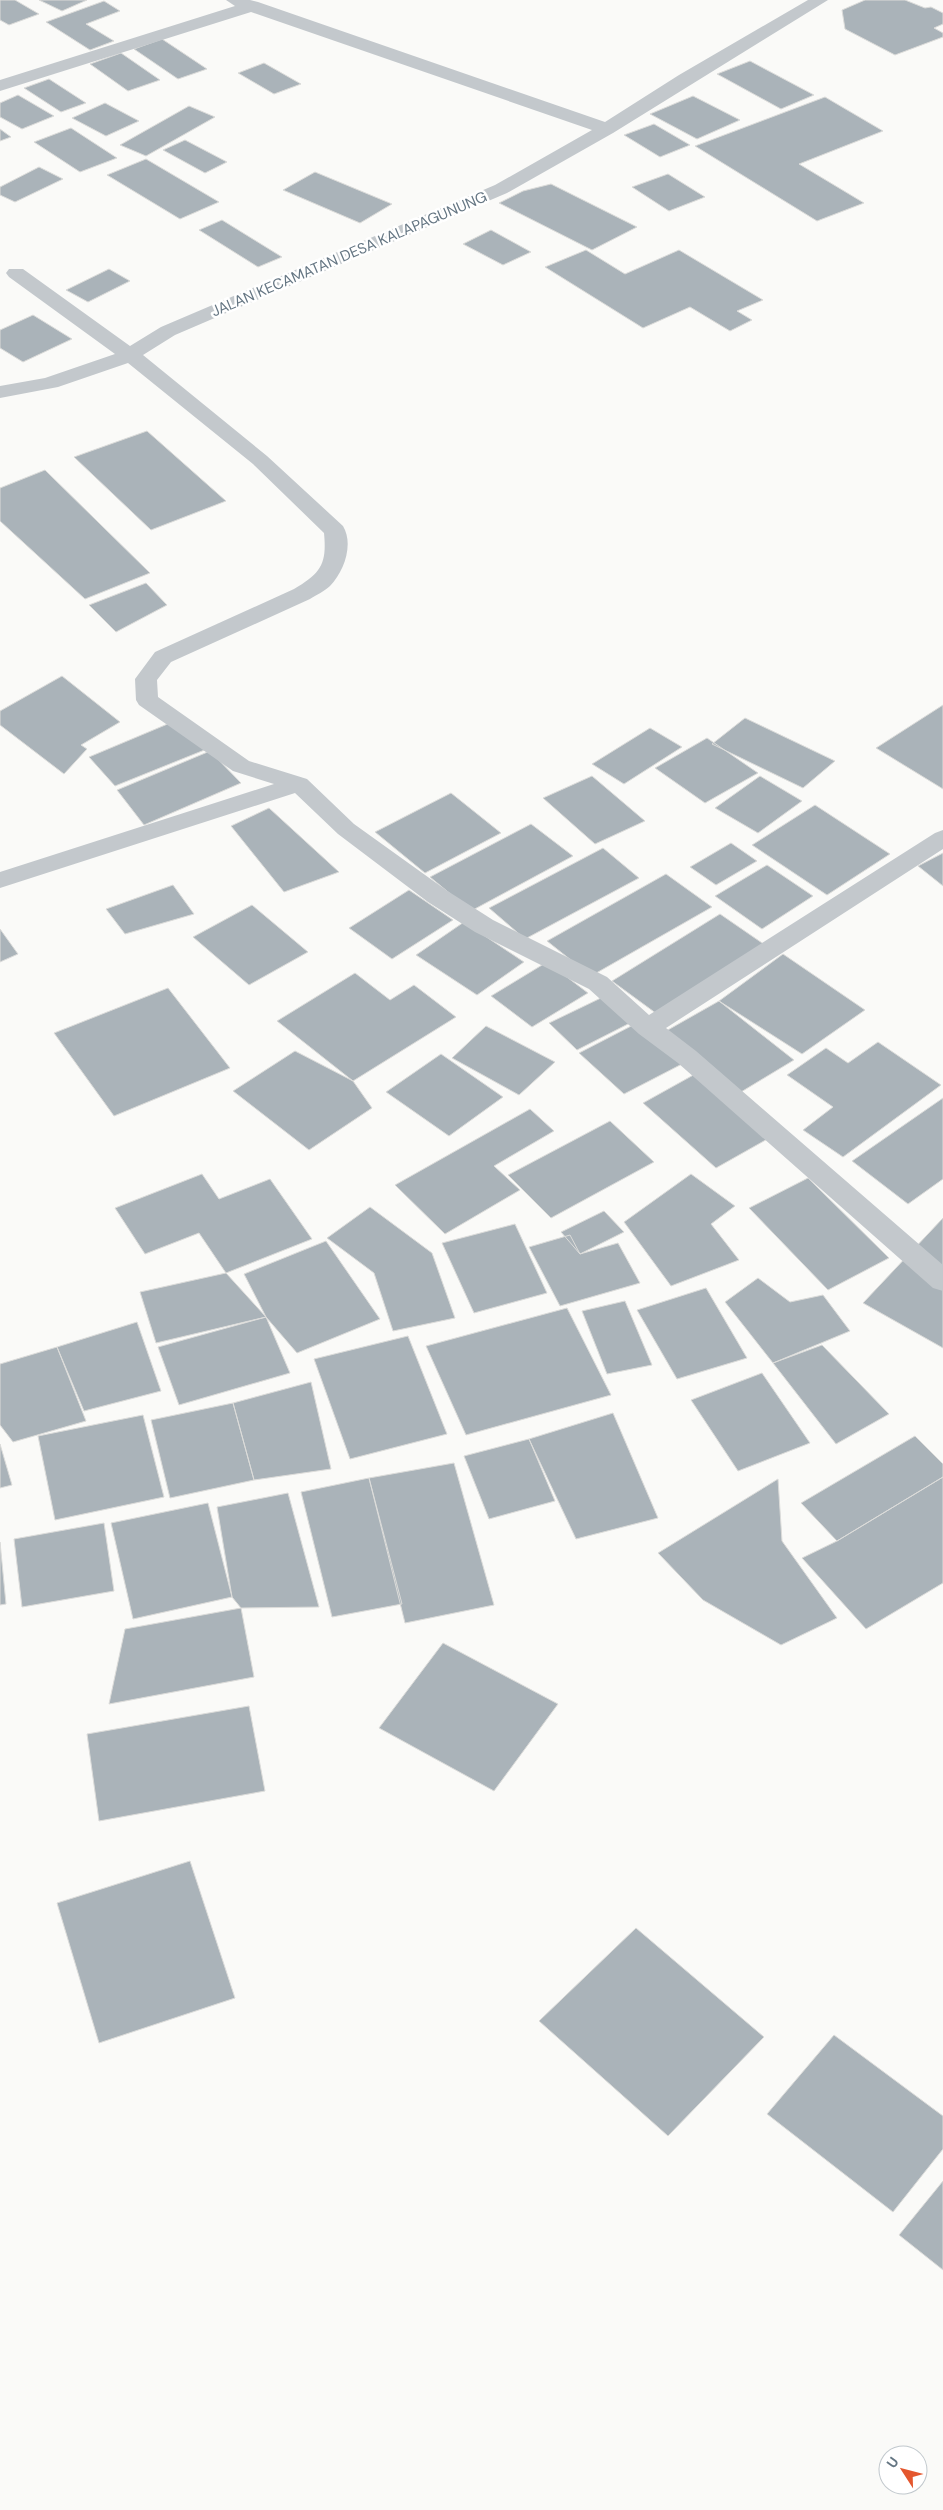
<svg xmlns="http://www.w3.org/2000/svg" width="943" height="2510" viewBox="0 0 943 2510" font-family="'DM Sans',sans-serif">
  <rect width="100%" height="100%" fill="#fafaf8"/>
  <!-- building -->
  <path fill="#aab3b9" stroke="#dcdcda" d="M 0,0 L 15,0 L 39,14 L 9,25 L 0,20 Z
    M 39,0 L 87,0 L 62,11 Z
    M 865,0 L 905,0 L 925,8 L 931,7 L 943,13 L 943,24 L 934,28 L 943,33 L 943,37 L 895,55 L 845,29 L 842,10 Z
    M 104,1 L 120,11 L 86,24 L 114,41 L 90,50 L 46,22 Z
    M 162,39 L 207,69 L 178,79 L 134,49 Z
    M 121,53 L 160,80 L 128,91 L 90,64 Z
    M 750,61 L 814,95 L 781,109 L 717,74 Z
    M 264,63 L 301,84 L 274,94 L 238,73 Z
    M 49,79 L 86,103 L 61,112 L 24,88 Z
    M 18,95 L 54,116 L 22,129 L 0,117 L 0,103 Z
    M 693,96 L 740,120 L 697,139 L 650,114 Z
    M 825,97 L 883,131 L 799,164 L 864,203 L 817,221 L 695,146 Z
    M 105,103 L 139,121 L 106,136 L 72,118 Z
    M 189,106 L 215,117 L 146,156 L 120,145 Z
    M 654,124 L 690,145 L 660,157 L 624,135 Z
    M 71,128 L 117,158 L 80,172 L 34,142 Z
    M 0,129 L 11,137 L 0,141 Z
    M 185,140 L 227,162 L 205,173 L 163,150 Z
    M 146,159 L 219,202 L 180,219 L 107,175 Z
    M 39,167 L 63,179 L 15,202 L 0,195 L 0,187 Z
    M 315,172 L 392,204 L 360,223 L 283,190 Z
    M 668,174 L 705,197 L 669,211 L 632,187 Z
    M 551,184 L 637,227 L 592,250 L 499,203 L 523,191 Z
    M 222,220 L 282,257 L 258,267 L 199,230 Z
    M 491,230 L 531,252 L 503,265 L 463,244 Z
    M 586,250 L 625,274 L 679,250 L 763,300 L 737,311 L 752,320 L 730,331 L 690,307 L 643,328 L 545,267 Z
    M 109,269 L 130,281 L 88,302 L 66,290 Z
    M 33,315 L 72,339 L 23,362 L 0,348 L 0,330 Z
    M 147,431 L 226,501 L 151,530 L 74,457 Z
    M 45,470 L 150,573 L 85,599 L 0,521 L 0,488 Z
    M 146,583 L 167,605 L 116,632 L 89,605 Z
    M 62,676 L 120,722 L 81,745 L 87,749 L 64,774 L 0,725 L 0,711 Z
    M 943,705 L 943,789 L 876,748 Z
    M 745,718 L 835,761 L 803,788 L 712,744 Z
    M 170,723 L 207,749 L 115,786 L 89,757 Z
    M 650,728 L 682,747 L 624,784 L 592,764 Z
    M 707,738 L 758,773 L 705,803 L 655,768 Z
    M 210,751 L 241,783 L 144,825 L 117,790 Z
    M 592,776 L 645,821 L 595,844 L 543,798 Z
    M 760,776 L 802,801 L 758,833 L 715,808 Z
    M 451,793 L 501,833 L 425,873 L 375,832 Z
    M 815,805 L 890,854 L 827,895 L 752,845 Z
    M 269,808 L 339,872 L 284,892 L 231,826 Z
    M 531,824 L 573,856 L 471,911 L 430,877 Z
    M 731,843 L 757,861 L 716,885 L 690,867 Z
    M 603,848 L 639,878 L 525,939 L 489,908 Z
    M 943,853 L 943,886 L 918,866 Z
    M 767,865 L 813,896 L 762,929 L 715,896 Z
    M 666,874 L 712,907 L 591,976 L 547,941 Z
    M 173,885 L 194,914 L 125,934 L 106,909 Z
    M 409,890 L 453,920 L 392,959 L 349,928 Z
    M 252,905 L 308,952 L 249,985 L 193,937 Z
    M 720,914 L 765,945 L 657,1014 L 612,981 Z
    M 464,922 L 524,962 L 477,995 L 416,955 Z
    M 0,929 L 18,954 L 0,962 Z
    M 783,954 L 865,1010 L 802,1054 L 719,1001 Z
    M 547,962 L 588,993 L 532,1027 L 491,996 Z
    M 355,973 L 390,1000 L 414,985 L 456,1017 L 353,1081 L 277,1021 Z
    M 168,988 L 230,1068 L 114,1116 L 54,1033 Z
    M 605,996 L 632,1022 L 577,1050 L 549,1023 Z
    M 719,1001 L 794,1060 L 741,1092 L 666,1031 Z
    M 637,1023 L 682,1064 L 624,1094 L 579,1053 Z
    M 486,1026 L 555,1062 L 519,1095 L 452,1058 Z
    M 878,1042 L 941,1085 L 843,1157 L 803,1130 L 833,1107 L 787,1075 L 826,1048 L 848,1063 Z
    M 295,1051 L 353,1081 L 372,1108 L 309,1150 L 233,1091 Z
    M 441,1054 L 503,1097 L 449,1136 L 386,1092 Z
    M 697,1073 L 771,1137 L 716,1168 L 643,1103 Z
    M 943,1098 L 943,1179 L 908,1204 L 852,1161 Z
    M 530,1109 L 554,1131 L 494,1166 L 520,1190 L 445,1234 L 395,1185 Z
    M 610,1121 L 654,1162 L 551,1218 L 508,1175 Z
    M 202,1174 L 219,1199 L 270,1179 L 312,1239 L 226,1273 L 199,1233 L 145,1254 L 115,1208 Z
    M 691,1174 L 735,1206 L 711,1224 L 739,1260 L 671,1286 L 624,1222 Z
    M 808,1178 L 889,1258 L 828,1290 L 749,1208 Z
    M 370,1207 L 432,1253 L 455,1318 L 393,1331 L 374,1273 L 327,1238 Z
    M 604,1211 L 624,1232 L 580,1254 L 561,1232 Z
    M 943,1218 L 943,1348 L 863,1303 Z
    M 515,1224 L 547,1293 L 474,1313 L 442,1243 Z
    M 570,1235 L 580,1254 L 618,1243 L 640,1283 L 560,1306 L 529,1247 Z
    M 326,1241 L 380,1319 L 297,1353 L 266,1317 L 244,1274 Z
    M 226,1273 L 266,1317 L 156,1343 L 140,1292 Z
    M 758,1278 L 790,1302 L 823,1295 L 850,1331 L 773,1363 L 725,1302 Z
    M 706,1288 L 747,1358 L 677,1379 L 637,1310 Z
    M 625,1301 L 652,1365 L 607,1374 L 582,1311 Z
    M 567,1308 L 611,1395 L 466,1435 L 426,1346 Z
    M 266,1317 L 290,1373 L 179,1405 L 158,1347 Z
    M 137,1322 L 161,1391 L 84,1411 L 57,1347 Z
    M 408,1336 L 447,1434 L 350,1459 L 314,1359 Z
    M 822,1345 L 889,1414 L 836,1444 L 773,1363 Z
    M 57,1347 L 86,1421 L 13,1442 L 0,1425 L 0,1364 Z
    M 762,1373 L 810,1443 L 738,1471 L 691,1400 Z
    M 311,1382 L 331,1469 L 254,1480 L 233,1403 Z
    M 233,1403 L 254,1480 L 170,1498 L 151,1420 Z
    M 613,1413 L 658,1518 L 576,1539 L 529,1439 Z
    M 143,1415 L 164,1497 L 55,1520 L 38,1436 Z
    M 915,1436 L 943,1464 L 943,1477 L 837,1541 L 801,1503 Z
    M 529,1439 L 555,1501 L 489,1519 L 464,1456 Z
    M 0,1444 L 12,1485 L 0,1488 Z
    M 454,1463 L 494,1605 L 405,1623 L 369,1478 Z
    M 943,1477 L 943,1583 L 866,1629 L 802,1558 L 837,1541 Z
    M 369,1478 L 402,1604 L 332,1617 L 301,1492 Z
    M 778,1479 L 782,1541 L 837,1618 L 781,1645 L 703,1600 L 658,1553 Z
    M 288,1493 L 319,1607 L 241,1608 L 232,1597 L 217,1507 Z
    M 208,1503 L 232,1597 L 133,1619 L 111,1523 Z
    M 104,1523 L 114,1591 L 22,1607 L 14,1539 Z
    M 0,1542 L 6,1604 L 0,1605 Z
    M 241,1608 L 254,1677 L 109,1704 L 125,1629 Z
    M 443,1643 L 558,1704 L 494,1791 L 379,1728 Z
    M 249,1706 L 265,1791 L 99,1821 L 87,1734 Z
    M 190,1861 L 235,1998 L 99,2043 L 57,1903 Z
    M 636,1928 L 764,2037 L 668,2136 L 539,2021 Z
    M 834,2035 L 943,2116 L 943,2149 L 893,2212 L 767,2114 Z
    M 943,2181 L 943,2270 L 899,2235 Z"/>
  <g fill="none" stroke-linecap="round" stroke-linejoin="round">
    <!-- minor -->
    <path fill="#c3c8cc" fill-rule="evenodd" d="M 226,0 L 250,0 L 258,2 L 605,122 L 679,75 L 808,0 L 828,0 L 613,133 L 507,193 L 175,335 L 143,355 L 267,456 L 343,526 C 354,544 344,572 330,586 C 325,591 316,595 310,599 L 171,662 L 157,680 L 158,697 L 249,761 L 307,779 L 354,824 L 446,890 L 493,920 L 607,977 L 649,1015 L 935,833 L 943,830 L 943,849 L 666,1028 L 696,1051 L 943,1265 L 943,1291 L 933,1288 L 678,1063 L 639,1034 L 589,989 L 475,932 L 428,902 L 338,834 L 295,793 L 0,888 L 0,872 L 274,784 L 233,771 L 139,705 L 136,700 L 135,679 L 155,652 L 294,589 C 321,573 327,564 324,533 L 253,464 L 128,363 L 58,387 L 0,398 L 0,386 L 45,378 L 115,354 L 9,277 L 6,273 L 9,269 L 23,269 L 130,346 L 161,327 L 495,185 L 592,130 L 251,12 L 0,91 L 0,80 L 235,6 Z"/>
  </g>
  <g text-anchor="middle" stroke-width="5" stroke-linejoin="round" paint-order="stroke">
    <!-- far-street labels -->
    <g font-size="15" fill="#657683" stroke="#fff">
      <text transform="translate(349 254) rotate(-23)" y="5">JALAN KECAMATAN DESA KALAPAGUNUNG</text>
    </g>
  </g>
  <!-- north arrow -->
  <g transform="translate(903 2470) rotate(306)"><circle r="24" fill="#ffffff" stroke="#c1c8cd"/>
  <path d="M0-4L9 19L0 12L-9 19Z" fill="#e4572e"/>
  <text y="-8" font-size="14" font-weight="bold" text-anchor="middle" fill="#657683">U</text>
  </g>
</svg>
